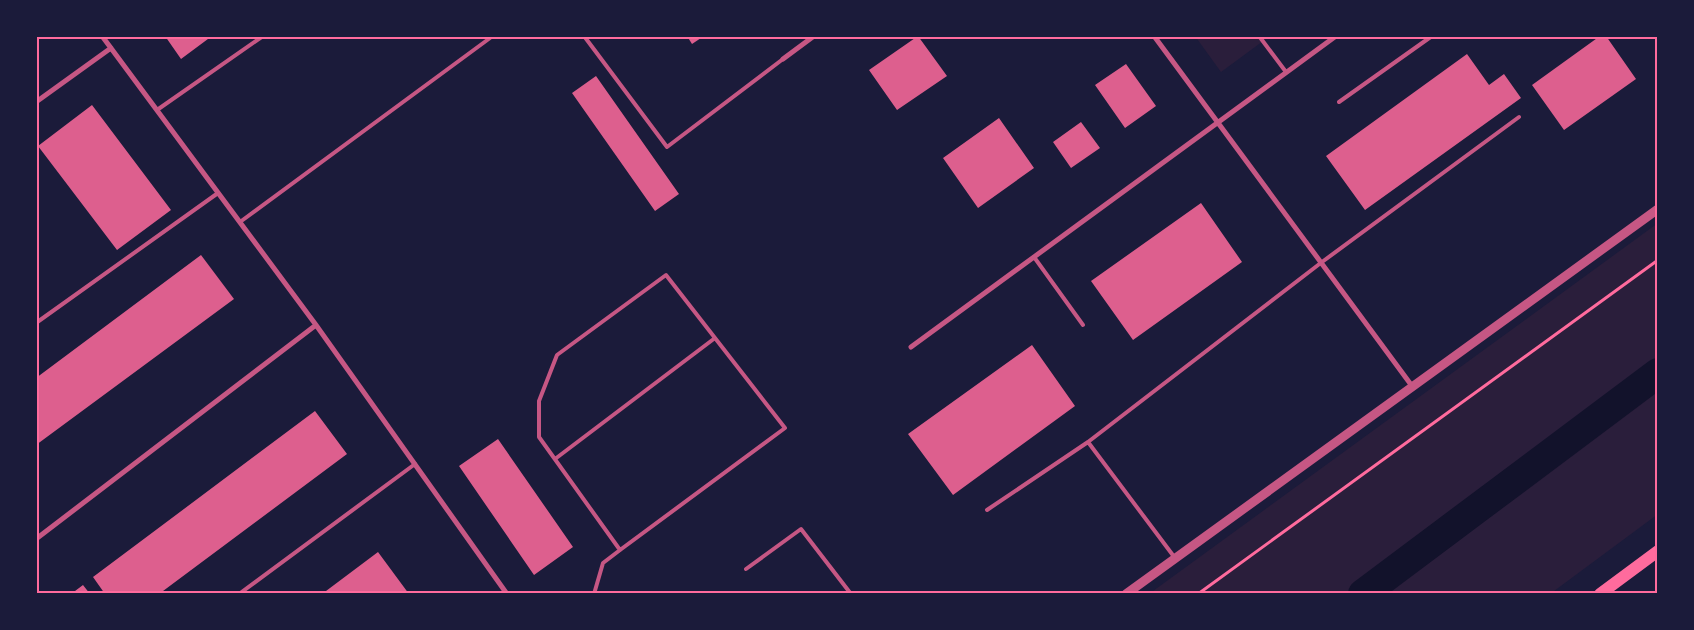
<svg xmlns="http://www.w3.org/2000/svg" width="1694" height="630" viewBox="0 0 1694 630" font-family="'Open Sans',sans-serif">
  <rect width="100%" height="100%" fill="#1b1b3a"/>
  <!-- green -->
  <path fill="#2a1e3b" d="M 1195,36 L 1270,36 L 1221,72 Z
    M 1658,223 L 1658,514 L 1550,594 L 1149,594 Z"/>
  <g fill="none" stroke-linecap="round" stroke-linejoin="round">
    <!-- canal -->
    <path stroke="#12122b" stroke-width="30" d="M 1363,594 L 1658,373"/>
  </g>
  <!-- building -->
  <path fill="#dd5f8e" d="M 165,36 L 212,36 L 181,59 Z
    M 687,36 L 704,36 L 692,44 Z
    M 918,36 L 947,76 L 897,110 L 869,70 Z
    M 1600,36 L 1606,36 L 1636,79 L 1564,130 L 1532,85 Z
    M 1467,54 L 1489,85 L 1504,74 L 1521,98 L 1365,210 L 1326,156 Z
    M 1126,64 L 1156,106 L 1125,128 L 1095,85 Z
    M 596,76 L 679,194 L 655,211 L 572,93 Z
    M 92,105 L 171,210 L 117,250 L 38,146 Z
    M 999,118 L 1034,168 L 978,208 L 943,158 Z
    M 1081,122 L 1100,148 L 1071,168 L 1053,142 Z
    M 1201,203 L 1242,262 L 1133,340 L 1091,281 Z
    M 201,255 L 234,299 L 36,445 L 36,378 Z
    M 1032,345 L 1075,406 L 953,495 L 908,434 Z
    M 315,411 L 347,454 L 159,594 L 105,594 L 93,577 Z
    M 498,439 L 573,547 L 534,575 L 459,466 Z
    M 378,552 L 409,594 L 322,594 Z
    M 83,585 L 90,594 L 71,594 Z"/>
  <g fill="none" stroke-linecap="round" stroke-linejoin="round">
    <!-- path -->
    <path stroke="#ff6b9d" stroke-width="3" d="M 1198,594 L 1658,260"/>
    <!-- service -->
    <path stroke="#c65784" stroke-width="4" d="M 584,36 L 667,147 L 783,59
      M 1259,36 L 1286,72
      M 1339,102 L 1432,36
      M 157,110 L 263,36
      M 240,222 L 490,38 L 489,36
      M 1034,257 L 1083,325
      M 36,323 L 218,193
      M 1088,442 L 1175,558
      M 555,459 L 715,338
      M 987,510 L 1088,442 L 1322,262 L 1519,117
      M 746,569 L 801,529 L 851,594
      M 239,594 L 415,464
      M 594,594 L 603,563 L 620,550 L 785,428 L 666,275 L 557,355 L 539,401 L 539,437 L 620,550"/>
    <!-- minor -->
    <path stroke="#c65784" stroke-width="5" d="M 102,36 L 316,325 L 507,594
      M 1154,36 L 1412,386
      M 783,59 L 814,36
      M 36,102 L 111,48
      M 911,347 L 1336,36
      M 36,539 L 316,325"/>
    <!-- tertiary -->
    <path stroke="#c65784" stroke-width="9" d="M 1126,594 L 1658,209"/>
    <!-- primary -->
    <path stroke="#ff6b9d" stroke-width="12" d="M 1600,594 L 1658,551"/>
  </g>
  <!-- border -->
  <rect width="1694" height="630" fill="none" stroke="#1b1b3a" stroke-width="75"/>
  <rect x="38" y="38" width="1618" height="554" fill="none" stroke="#ff6b9d" stroke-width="2"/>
</svg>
